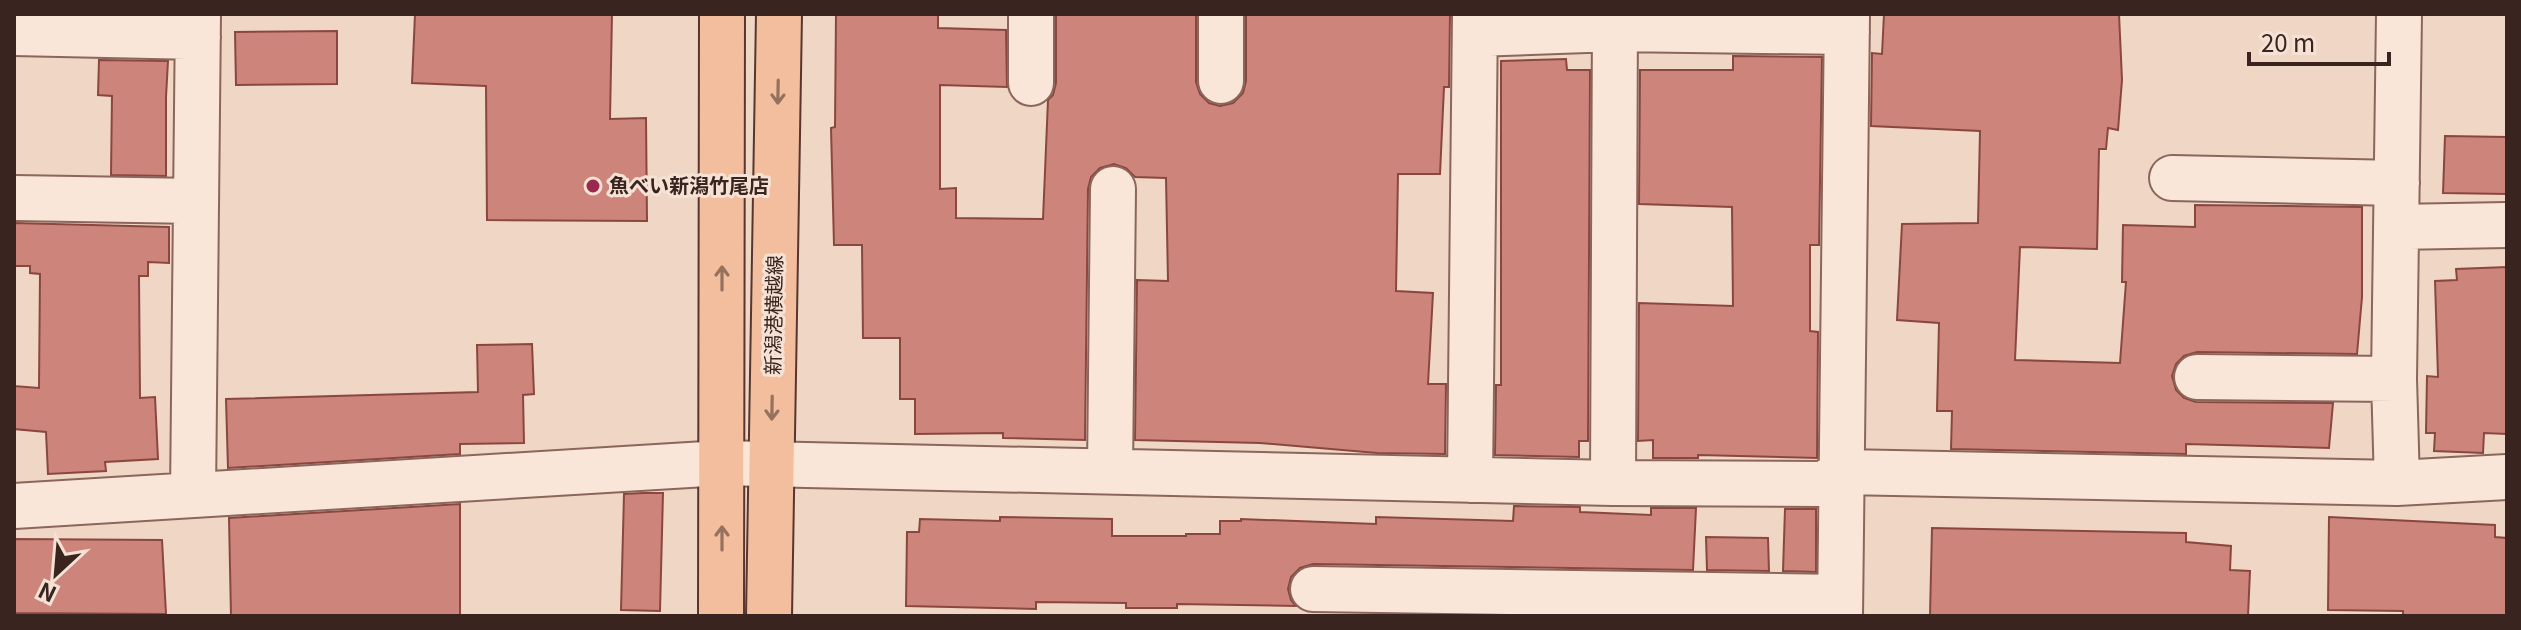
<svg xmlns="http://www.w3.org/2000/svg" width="2521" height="630" viewBox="0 0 2521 630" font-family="Georgia,'Noto Sans JP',serif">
  <rect width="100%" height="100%" fill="#efd6c5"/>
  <!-- building -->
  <path fill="#cd847b" stroke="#8a4740" stroke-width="2" d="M 415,14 L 612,14 L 610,119 L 646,118 L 647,221 L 487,220 L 486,86 L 412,83 Z
    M 836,14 L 938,14 L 938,28 L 1006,30 L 1007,87 L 940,85 L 940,189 L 956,188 L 956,218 L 1043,219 L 1048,100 L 1053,95 L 1056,83 L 1056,14 L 1196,14 L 1196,82 L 1200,94 L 1209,103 L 1220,106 L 1233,103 L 1243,93 L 1246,81 L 1246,14 L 1450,14 L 1449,87 L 1444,87 L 1440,174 L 1398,174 L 1396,291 L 1433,293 L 1428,384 L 1446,384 L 1445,454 L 1377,453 L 1260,443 L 1135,440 L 1137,280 L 1168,281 L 1166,178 L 1135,177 L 1126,168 L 1114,164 L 1100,168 L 1091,177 L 1088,189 L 1085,440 L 1003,438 L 1003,433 L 915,434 L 915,399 L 900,399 L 900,338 L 863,338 L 862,245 L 834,245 L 831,128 L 835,127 Z
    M 1884,14 L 2119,14 L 2122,80 L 2118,130 L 2108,128 L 2106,149 L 2099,149 L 2097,249 L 2020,247 L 2015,360 L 2120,363 L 2126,282 L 2122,282 L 2123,225 L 2195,227 L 2195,205 L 2362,207 L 2362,297 L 2357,354 L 2197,352 L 2184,356 L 2176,364 L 2172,376 L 2176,390 L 2184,398 L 2196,402 L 2333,403 L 2329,448 L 2186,444 L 2186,454 L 1951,449 L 1952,411 L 1937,411 L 1939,323 L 1897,320 L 1902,224 L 1978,223 L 1980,131 L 1871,126 L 1872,53 L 1882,54 Z
    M 337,31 L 337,84 L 236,85 L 235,32 Z
    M 1733,56 L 1822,57 L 1819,245 L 1810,245 L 1810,331 L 1818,332 L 1817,458 L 1698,455 L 1698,458 L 1653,458 L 1653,440 L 1638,441 L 1639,303 L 1733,306 L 1732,207 L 1639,204 L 1640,70 L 1733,70 Z
    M 1566,59 L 1567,70 L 1590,70 L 1588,441 L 1579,441 L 1579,457 L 1495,455 L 1496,385 L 1501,385 L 1501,61 Z
    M 99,60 L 168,61 L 166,97 L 166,176 L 111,175 L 112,96 L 98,95 Z
    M 2445,136 L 2507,137 L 2507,194 L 2443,193 Z
    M 14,223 L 169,227 L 169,263 L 148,262 L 148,276 L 139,276 L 140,398 L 155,397 L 158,459 L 105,462 L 106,471 L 48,474 L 46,432 L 14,429 L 14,386 L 39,388 L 40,274 L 30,273 L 30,266 L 14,266 Z
    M 2507,267 L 2507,434 L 2484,433 L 2483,453 L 2434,451 L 2435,433 L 2426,433 L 2427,376 L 2438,377 L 2435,281 L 2457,280 L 2456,269 Z
    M 532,344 L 534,394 L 523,395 L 524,443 L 460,444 L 460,454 L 228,468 L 226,399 L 478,392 L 477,345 Z
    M 643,493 L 663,493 L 660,611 L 621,610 L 624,494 Z
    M 460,504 L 460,616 L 231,616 L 229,518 Z
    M 1514,506 L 1580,507 L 1580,512 L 1651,515 L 1651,508 L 1696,508 L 1693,570 L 1313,564 L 1300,568 L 1291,577 L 1288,589 L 1291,600 L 1296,606 L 1177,604 L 1177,608 L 1126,608 L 1126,603 L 1036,602 L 1036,609 L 906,606 L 907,532 L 919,532 L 920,519 L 1000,521 L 1000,517 L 1112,519 L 1112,536 L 1186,536 L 1186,534 L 1220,534 L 1220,521 L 1241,521 L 1241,519 L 1376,524 L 1376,517 L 1513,521 Z
    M 1785,509 L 1816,509 L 1816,572 L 1783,571 Z
    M 2329,517 L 2495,525 L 2495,537 L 2507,538 L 2507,616 L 2403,616 L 2403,611 L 2328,610 Z
    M 1932,528 L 2186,533 L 2186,542 L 2231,546 L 2230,570 L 2250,571 L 2248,616 L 1930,616 Z
    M 1706,537 L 1768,538 L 1769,571 L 1707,570 Z
    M 14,539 L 162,540 L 166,614 L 14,613 Z"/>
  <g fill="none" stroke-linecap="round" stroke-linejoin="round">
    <defs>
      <path id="minor" d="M 1031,14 L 1031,83
        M 14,33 L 198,37
        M 1475,34 L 1615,29 L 1847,32
        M 1221,81 L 1221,14
        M 2172,178 L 2397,183
        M 14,198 L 196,201
        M 2396,227 L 2507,225
        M 2197,377 L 2394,379
        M 1110,471 L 1113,189
        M 1470,480 L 1475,14
        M 1613,483 L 1615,14
        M 2397,483 L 2394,379 L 2399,14
        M 193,495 L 198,14
        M 14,506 L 722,463 L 1613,483 L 1823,484 L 1843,472 L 2397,483 L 2507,477
        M 1313,589 L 1840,597
        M 1840,616 L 1847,14"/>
      <path id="major" d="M 721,616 L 722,14
        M 769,616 L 779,14"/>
    </defs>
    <!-- minor casing -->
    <use href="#minor" stroke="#8a665b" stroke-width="48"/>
    <!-- major casing -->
    <use href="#major" stroke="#58362f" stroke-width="48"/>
    <!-- minor -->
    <use href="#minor" stroke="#f9e6d9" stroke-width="44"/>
    <!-- major -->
    <use href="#major" stroke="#f2be9d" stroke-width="44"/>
  </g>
  <!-- one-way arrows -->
  <defs><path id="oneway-shaft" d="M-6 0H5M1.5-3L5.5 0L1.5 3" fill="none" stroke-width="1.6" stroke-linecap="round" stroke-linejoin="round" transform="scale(2)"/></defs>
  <g stroke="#96715e">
    <use href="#oneway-shaft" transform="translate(778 92) rotate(91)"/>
    <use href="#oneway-shaft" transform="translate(722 278) rotate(-90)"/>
    <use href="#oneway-shaft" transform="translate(772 408) rotate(91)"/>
    <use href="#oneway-shaft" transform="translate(722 538) rotate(-90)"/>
  </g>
  <!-- markers -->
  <circle fill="#9a2a4d" stroke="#f6e2d5" stroke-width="3" cx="593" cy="186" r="8"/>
  <g text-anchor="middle" stroke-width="6" stroke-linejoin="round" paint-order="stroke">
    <!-- poi labels -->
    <g font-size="20" font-weight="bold" fill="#3a241f" stroke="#f6e2d5" text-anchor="start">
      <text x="609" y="193">魚べい新潟竹尾店</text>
    </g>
    <!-- street labels -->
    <g font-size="20" fill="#3a241f" stroke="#f6e2d5">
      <text transform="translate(774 315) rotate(-89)" y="7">新潟港横越線</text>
    </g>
  </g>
  <!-- border -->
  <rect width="2521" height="630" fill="none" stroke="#3a241f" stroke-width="32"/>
  <!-- north arrow -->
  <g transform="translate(56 574) rotate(206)" stroke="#f6e2d5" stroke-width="6" paint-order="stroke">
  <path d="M0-6L14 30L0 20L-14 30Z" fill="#3a241f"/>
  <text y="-12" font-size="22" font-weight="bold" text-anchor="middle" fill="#3a241f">N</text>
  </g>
  <!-- scale -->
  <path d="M2249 52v12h140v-12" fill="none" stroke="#3a241f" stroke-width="4"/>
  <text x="2261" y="52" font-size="24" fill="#3a241f" stroke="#f6e2d5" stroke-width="6" paint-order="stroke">20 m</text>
</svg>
